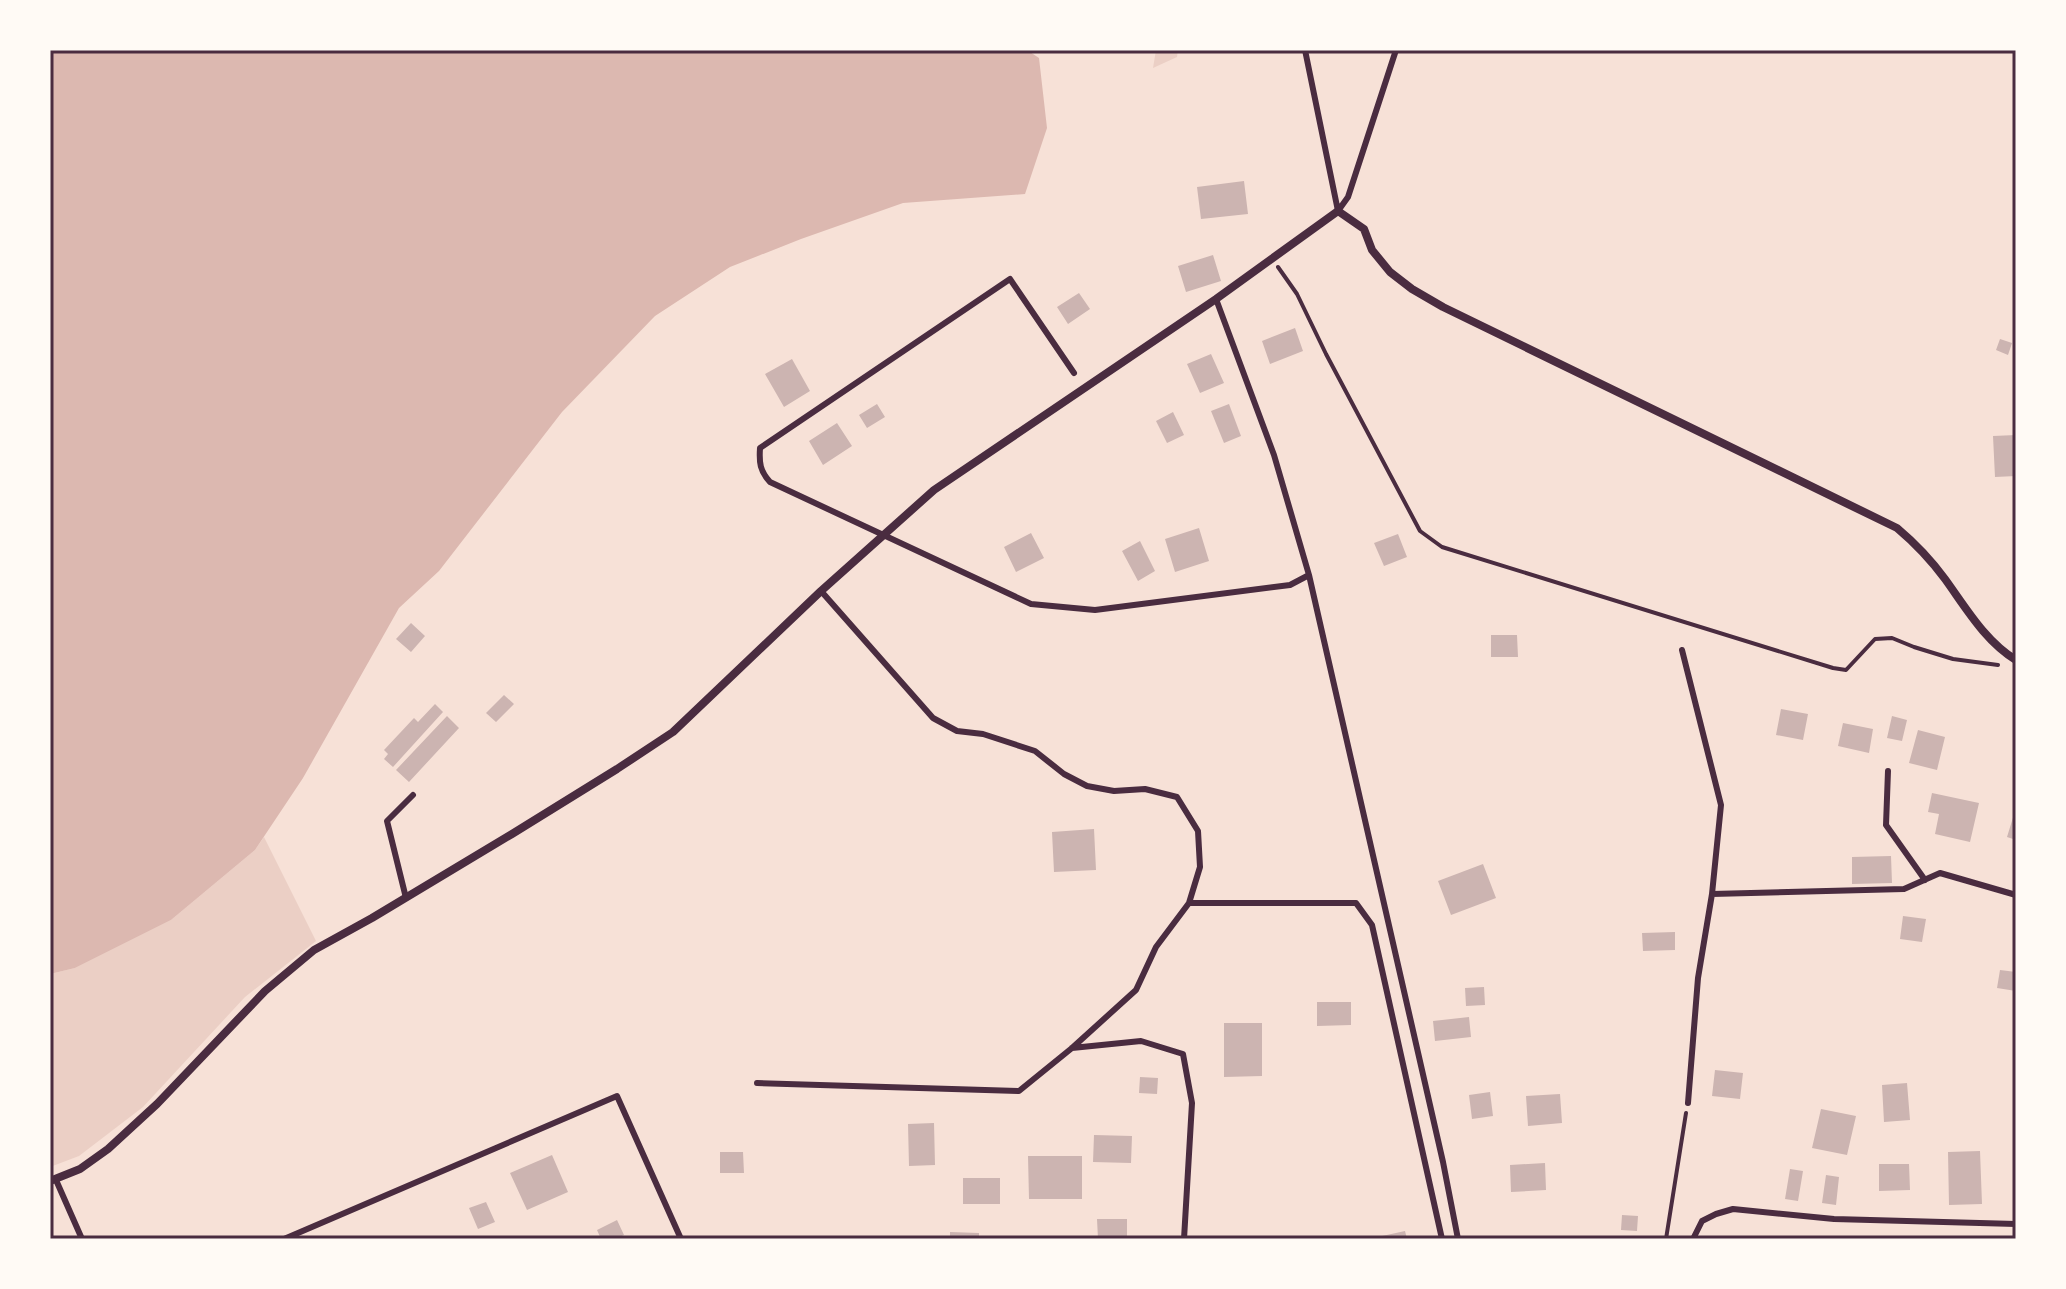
<svg xmlns="http://www.w3.org/2000/svg" width="2066" height="1289" viewBox="0 0 2066 1289" font-family="'Fira Sans',sans-serif">
  <rect width="100%" height="100%" fill="#f7e1d7"/>
  <!-- green -->
  <path fill="#ebcfc5" d="M 1156,50 L 1178,50 L 1177,57 L 1153,68 Z
    M 264,837 L 316,941 L 245,997 L 143,1107 L 79,1156 L 50,1167 L 50,974 L 75,968 L 171,920 L 255,850 Z"/>
  <!-- water -->
  <path fill="#dcb8b0" d="M 50,50 L 1027,50 L 1039,58 L 1047,128 L 1025,194 L 903,203 L 801,239 L 730,267 L 655,316 L 562,412 L 439,571 L 399,608 L 303,778 L 255,850 L 171,920 L 75,968 L 50,974 Z"/>
  <!-- building -->
  <path fill="#ccb4b1" d="M 1244,181 L 1248,214 L 1201,219 L 1197,187 Z
    M 1213,255 L 1221,281 L 1186,292 L 1178,266 Z
    M 1079,293 L 1090,309 L 1068,324 L 1057,307 Z
    M 1295,328 L 1303,351 L 1270,364 L 1262,341 Z
    M 2000,339 L 2012,343 L 2008,355 L 1996,350 Z
    M 1211,354 L 1224,383 L 1200,393 L 1187,364 Z
    M 792,359 L 810,391 L 784,407 L 765,374 Z
    M 877,404 L 885,417 L 867,428 L 859,415 Z
    M 1229,404 L 1241,436 L 1224,443 L 1211,411 Z
    M 1173,412 L 1184,435 L 1167,443 L 1156,421 Z
    M 837,423 L 852,446 L 823,465 L 809,441 Z
    M 2016,435 L 2016,476 L 1995,477 L 1993,436 Z
    M 1199,528 L 1209,561 L 1175,572 L 1165,539 Z
    M 1031,533 L 1044,558 L 1016,572 L 1004,547 Z
    M 1398,534 L 1407,557 L 1384,566 L 1374,543 Z
    M 1140,541 L 1155,571 L 1138,581 L 1122,551 Z
    M 411,623 L 425,636 L 411,652 L 396,639 Z
    M 1491,635 L 1517,635 L 1518,657 L 1491,657 Z
    M 504,695 L 514,704 L 496,722 L 486,713 Z
    M 435,704 L 443,712 L 393,767 L 384,759 L 388,754 L 384,750 L 414,718 L 418,722 Z
    M 1781,709 L 1808,714 L 1803,740 L 1776,735 Z
    M 447,716 L 459,728 L 409,782 L 396,770 Z
    M 1892,716 L 1907,720 L 1902,741 L 1887,738 Z
    M 1843,723 L 1873,729 L 1869,753 L 1838,746 Z
    M 1918,730 L 1945,737 L 1937,770 L 1909,763 Z
    M 1932,793 L 1979,803 L 1970,842 L 1935,834 L 1939,814 L 1928,812 Z
    M 2015,811 L 2016,811 L 2016,840 L 2007,837 Z
    M 1094,829 L 1096,870 L 1054,872 L 1052,832 Z
    M 1891,856 L 1892,883 L 1852,884 L 1852,857 Z
    M 1483,864 L 1496,898 L 1451,915 L 1438,881 Z
    M 1903,916 L 1926,919 L 1922,942 L 1900,939 Z
    M 1675,932 L 1675,950 L 1643,951 L 1642,933 Z
    M 2000,970 L 2016,972 L 2016,991 L 1997,988 Z
    M 1484,987 L 1485,1005 L 1466,1006 L 1465,988 Z
    M 1317,1002 L 1351,1002 L 1351,1025 L 1317,1026 Z
    M 1469,1017 L 1471,1037 L 1435,1041 L 1433,1021 Z
    M 1224,1023 L 1262,1023 L 1262,1076 L 1224,1077 Z
    M 1715,1070 L 1743,1073 L 1740,1099 L 1712,1096 Z
    M 1140,1077 L 1158,1078 L 1157,1094 L 1139,1093 Z
    M 1907,1083 L 1910,1120 L 1884,1122 L 1882,1085 Z
    M 1490,1092 L 1493,1116 L 1472,1119 L 1469,1095 Z
    M 1560,1094 L 1562,1123 L 1528,1126 L 1526,1096 Z
    M 1821,1109 L 1856,1116 L 1847,1155 L 1812,1148 Z
    M 934,1123 L 935,1165 L 909,1166 L 908,1124 Z
    M 1094,1135 L 1132,1136 L 1131,1163 L 1093,1162 Z
    M 1980,1151 L 1982,1204 L 1949,1205 L 1948,1152 Z
    M 720,1152 L 743,1152 L 744,1173 L 720,1173 Z
    M 552,1155 L 568,1192 L 527,1210 L 510,1173 Z
    M 1028,1156 L 1082,1156 L 1082,1199 L 1029,1199 Z
    M 1545,1163 L 1546,1190 L 1511,1192 L 1510,1165 Z
    M 1879,1164 L 1909,1164 L 1910,1190 L 1879,1191 Z
    M 1790,1169 L 1803,1171 L 1798,1201 L 1785,1199 Z
    M 1826,1175 L 1839,1177 L 1836,1205 L 1822,1203 Z
    M 963,1178 L 1000,1178 L 1000,1204 L 963,1204 Z
    M 486,1202 L 495,1222 L 478,1229 L 469,1208 Z
    M 1622,1215 L 1638,1216 L 1637,1231 L 1621,1230 Z
    M 1097,1219 L 1127,1219 L 1127,1239 L 1098,1239 Z
    M 617,1220 L 624,1235 L 615,1239 L 601,1239 L 597,1230 Z
    M 1405,1231 L 1407,1239 L 1373,1239 L 1373,1238 Z
    M 950,1232 L 979,1233 L 979,1239 L 950,1239 Z"/>
  <g fill="none" stroke-linecap="round" stroke-linejoin="round">
    <!-- path -->
    <path stroke="#4a2c40" stroke-width="4" d="M 1278,267 L 1297,294 L 1326,354 L 1420,531 L 1442,547 L 1833,668 L 1846,670 L 1875,639 L 1892,638 L 1914,647 L 1953,659 L 1998,665
      M 1666,1239 L 1686,1113"/>
    <!-- service -->
    <path stroke="#4a2c40" stroke-width="6" d="M 1305,50 L 1338,211
      M 1338,211 L 1348,197 L 1396,50
      M 1216,299 L 1274,455 L 1309,575 L 1443,1162 L 1458,1239
      M 1074,373 L 1010,279 L 760,448 C 759,463 760,471 770,482 L 1031,604 L 1095,610 L 1290,585 L 1309,575
      M 821,591 L 933,718 L 957,731 L 983,734 L 1035,751 L 1064,774 L 1087,786 L 1114,791 L 1145,789 L 1177,797 L 1198,831 L 1200,867 L 1189,903 L 1356,903 L 1372,925 L 1442,1239
      M 1682,650 L 1721,805 L 1712,894 L 1904,889 L 1940,873 L 2016,895
      M 1888,771 L 1886,825 L 1925,880
      M 406,898 L 387,821 L 413,795
      M 1072,1048 L 1141,1041 L 1183,1054 L 1192,1103 L 1184,1239
      M 757,1083 L 1019,1091 L 1072,1048 L 1136,990 L 1156,947 L 1189,903
      M 1688,1103 L 1698,978 L 1712,894
      M 56,1180 L 82,1239
      M 284,1239 L 617,1096 L 681,1239
      M 1693,1239 L 1702,1221 L 1716,1214 L 1733,1209 L 1834,1219 L 2016,1224"/>
    <!-- minor -->
    <path stroke="#4a2c40" stroke-width="8" d="M 50,1181 L 80,1169 L 108,1149 L 157,1104 L 265,991 L 314,950 L 372,918 L 512,834 L 617,769 L 673,732 L 821,591 L 934,490 L 1216,299 L 1338,211 L 1364,229 L 1372,250 L 1390,272 L 1412,289 L 1443,307 L 1897,528 C 1916,544 1931,560 1945,579 C 1966,608 1985,641 2016,660"/>
  </g>
  <!-- border -->
  <rect width="2066" height="1289" fill="none" stroke="#fffaf5" stroke-width="104"/>
  <rect x="52" y="52" width="1962" height="1185" fill="none" stroke="#4a2c40" stroke-width="3"/>
</svg>
